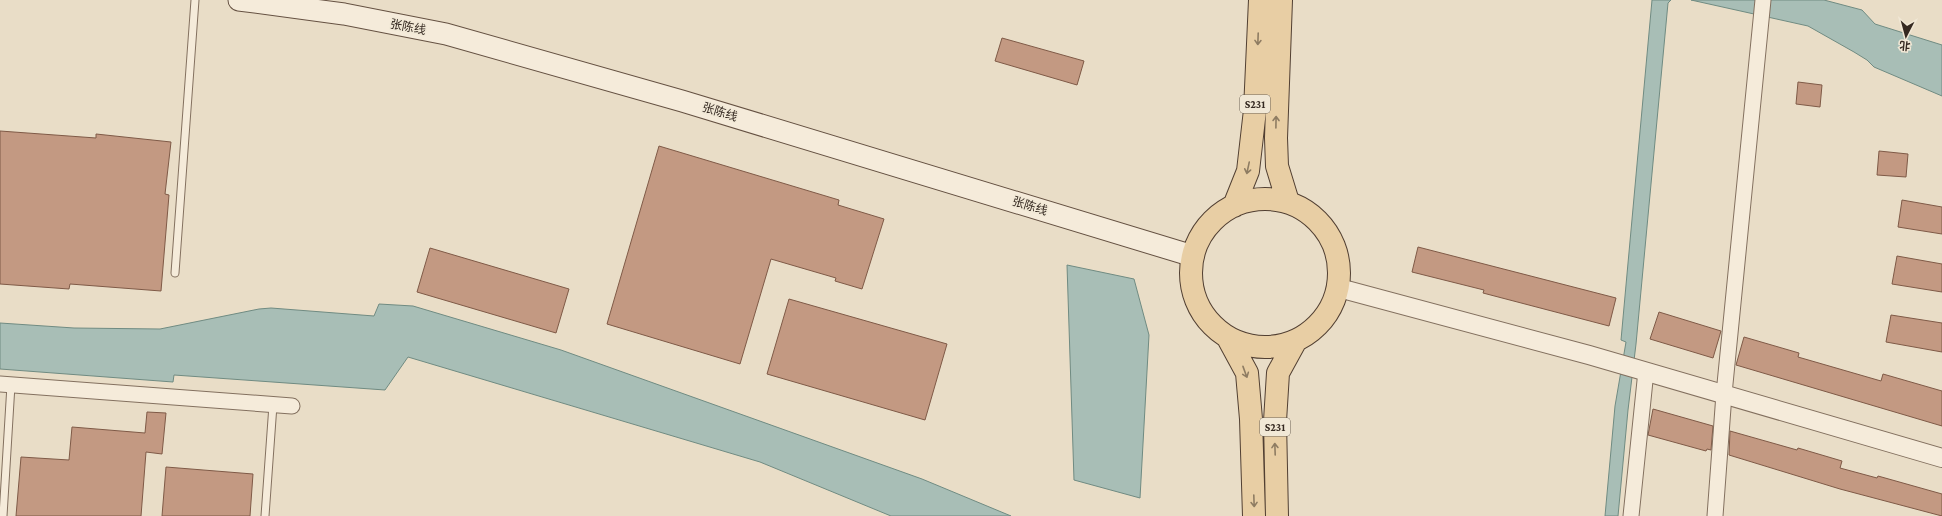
<svg xmlns="http://www.w3.org/2000/svg" width="1942" height="516" viewBox="0 0 1942 516" font-family="'Crimson Pro','Noto Sans SC',serif">
  <rect width="100%" height="100%" fill="#e9ddc7"/>
  <!-- water -->
  <path fill="#a8beb6" stroke="#708b82" d="M 1652,0 L 1671,0 L 1668,3 L 1636,344 L 1628,410 L 1618,516 L 1605,516 L 1615,406 L 1626,342 L 1621,340 Z
    M 1691,0 L 1824,0 L 1862,10 L 1875,24 L 1942,45 L 1942,96 L 1874,67 L 1867,60 L 1854,52 L 1808,26 Z
    M 1067,265 L 1134,279 L 1149,335 L 1140,498 L 1074,480 Z
    M 379,304 L 413,306 L 561,350 L 922,479 L 1011,516 L 891,516 L 760,462 L 408,357 L 385,390 L 174,375 L 173,382 L 0,369 L 0,323 L 74,328 L 160,329 L 259,309 L 271,308 L 374,316 Z"/>
  <!-- building -->
  <path fill="#c39982" stroke="#7f5a47" d="M 1002,38 L 1084,61 L 1077,85 L 995,61 Z
    M 1798,82 L 1822,85 L 1820,107 L 1796,104 Z
    M 0,131 L 96,138 L 96,134 L 171,142 L 165,194 L 169,195 L 161,291 L 70,284 L 69,289 L 0,284 Z
    M 659,146 L 839,200 L 838,205 L 884,219 L 862,289 L 835,281 L 836,278 L 771,259 L 740,364 L 607,324 Z
    M 1879,151 L 1908,154 L 1906,177 L 1877,175 Z
    M 1902,200 L 1942,207 L 1942,234 L 1898,227 Z
    M 1418,247 L 1616,298 L 1609,326 L 1483,293 L 1484,290 L 1412,272 Z
    M 430,248 L 569,289 L 556,333 L 417,292 Z
    M 1897,256 L 1942,264 L 1942,292 L 1892,284 Z
    M 789,299 L 947,344 L 925,420 L 767,374 Z
    M 1659,312 L 1721,331 L 1713,358 L 1650,339 Z
    M 1891,315 L 1942,323 L 1942,352 L 1886,342 Z
    M 1744,337 L 1799,353 L 1798,357 L 1881,381 L 1883,374 L 1942,391 L 1942,426 L 1736,365 Z
    M 1653,409 L 1713,426 L 1711,450 L 1707,449 L 1706,451 L 1648,435 Z
    M 147,412 L 166,413 L 162,454 L 146,452 L 141,516 L 16,516 L 21,457 L 69,460 L 72,427 L 145,433 Z
    M 1730,431 L 1797,450 L 1798,448 L 1842,461 L 1840,468 L 1877,478 L 1878,476 L 1942,494 L 1942,516 L 1840,489 L 1729,455 Z
    M 166,467 L 253,474 L 250,516 L 162,516 Z"/>
  <g fill="none" stroke-linecap="round" stroke-linejoin="round">
    <defs>
      <path id="service" d="M 175,273 L 195,0
        M 3,516 L 11,385
        M 265,516 L 273,405"/>
      <path id="minor" d="M 0,384 L 292,406
        M 1631,516 L 1646,371
        M 1715,516 L 1724,394 L 1763,0"/>
      <path id="tertiary" d="M 1339,288 L 1589,355 L 1942,458"/>
      <path id="secondary" d="M 239,0 L 344,14 L 446,34 L 682,101 L 1193,256"/>
      <path id="primary" d="M 1281,0 L 1276,138 L 1277,166 L 1288,202
        M1191 273a74 74 0 1 1 148 0a74 74 0 1 1-148 0Z
        M 1234,206 L 1248,171 L 1255,110 L 1260,0
        M 1228,338 L 1247,373 L 1251,419 L 1254,516
        M 1277,516 L 1275,421 L 1278,373 L 1295,342"/>
    </defs>
    <!-- service casing -->
    <use href="#service" stroke="#83705f" stroke-width="9"/>
    <!-- minor casing -->
    <use href="#minor" stroke="#83705f" stroke-width="17"/>
    <!-- tertiary casing -->
    <use href="#tertiary" stroke="#83705f" stroke-width="20"/>
    <!-- secondary casing -->
    <use href="#secondary" stroke="#655142" stroke-width="23"/>
    <!-- primary casing -->
    <use href="#primary" stroke="#513f32" stroke-width="24"/>
    <!-- service -->
    <use href="#service" stroke="#f5ebda" stroke-width="7"/>
    <!-- minor -->
    <use href="#minor" stroke="#f5ebda" stroke-width="15"/>
    <!-- tertiary -->
    <use href="#tertiary" stroke="#f5ebda" stroke-width="18"/>
    <!-- secondary -->
    <use href="#secondary" stroke="#f5ebda" stroke-width="21"/>
    <!-- primary -->
    <use href="#primary" stroke="#e8cea4" stroke-width="22"/>
  </g>
  <!-- one-way arrows -->
  <defs><path id="oneway-shaft" d="M-6 0H5M1.5-3L5.5 0L1.5 3" fill="none" stroke-width="1.6" stroke-linecap="round" stroke-linejoin="round"/></defs>
  <g stroke="#8e7c62">
    <use href="#oneway-shaft" transform="translate(1258 39) rotate(92)"/>
    <use href="#oneway-shaft" transform="translate(1276 122) rotate(-89)"/>
    <use href="#oneway-shaft" transform="translate(1248 168) rotate(102)"/>
    <use href="#oneway-shaft" transform="translate(1245 372) rotate(70)"/>
    <use href="#oneway-shaft" transform="translate(1275 449) rotate(-92)"/>
    <use href="#oneway-shaft" transform="translate(1254 501) rotate(88)"/>
  </g>
  <g text-anchor="middle" stroke-width="3" stroke-linejoin="round" paint-order="stroke">
    <!-- shield labels -->
    <g fill="#f1e8d6" stroke="#6d6257" stroke-width="1">
      <rect x="1240" y="95" width="30" height="18" rx="3"/>
      <rect x="1260" y="418" width="30" height="18" rx="3"/>
    </g>
    <g font-size="11" font-weight="bold" fill="#352921">
      <text x="1255" y="108">S231</text>
      <text x="1275" y="431">S231</text>
    </g>
    <!-- street labels -->
    <g font-size="12" fill="#352921" stroke="#f1e8d6">
      <text transform="translate(408 27) rotate(11)" y="4">张陈线</text>
      <text transform="translate(720 112) rotate(17)" y="4">张陈线</text>
      <text transform="translate(1030 206) rotate(17)" y="4">张陈线</text>
    </g>
  </g>
  <!-- north arrow -->
  <g transform="translate(1906 36) rotate(186)" stroke="#f1e8d6" stroke-width="3" paint-order="stroke">
  <path d="M0-3L7 15L0 10L-7 15Z" fill="#352921"/>
  <text y="-6" font-size="11" font-weight="bold" text-anchor="middle" fill="#352921">北</text>
  </g>
</svg>
